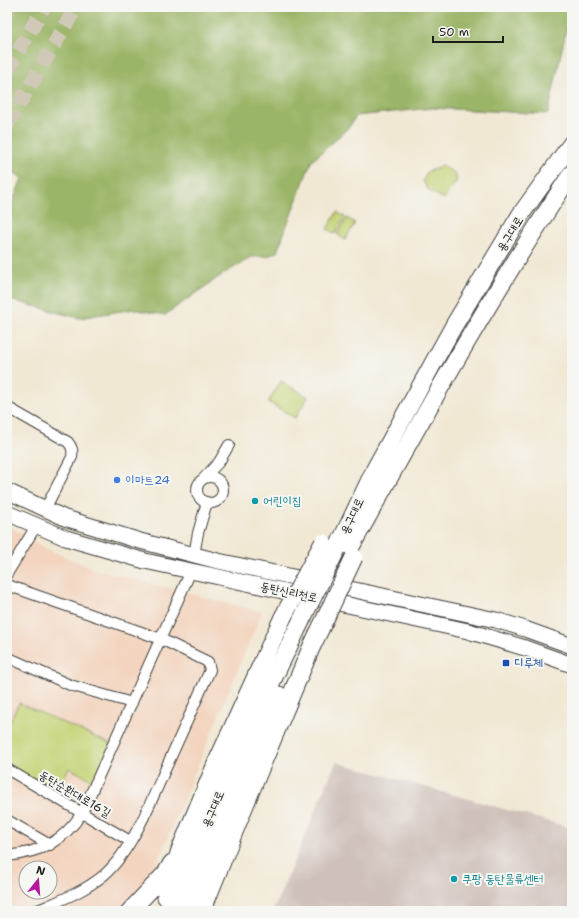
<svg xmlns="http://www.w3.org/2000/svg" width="579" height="918" viewBox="0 0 579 918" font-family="'Shantell Sans','Poor Story',sans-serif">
  <rect width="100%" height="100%" fill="#f6f6f2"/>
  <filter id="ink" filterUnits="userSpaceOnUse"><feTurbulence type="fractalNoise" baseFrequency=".025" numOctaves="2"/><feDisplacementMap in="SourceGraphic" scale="8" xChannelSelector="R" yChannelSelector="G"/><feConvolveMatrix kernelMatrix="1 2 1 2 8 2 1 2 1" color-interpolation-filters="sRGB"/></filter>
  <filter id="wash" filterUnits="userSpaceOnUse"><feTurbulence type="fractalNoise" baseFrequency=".012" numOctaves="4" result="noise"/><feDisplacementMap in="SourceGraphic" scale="16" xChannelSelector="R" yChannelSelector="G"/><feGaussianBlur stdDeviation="0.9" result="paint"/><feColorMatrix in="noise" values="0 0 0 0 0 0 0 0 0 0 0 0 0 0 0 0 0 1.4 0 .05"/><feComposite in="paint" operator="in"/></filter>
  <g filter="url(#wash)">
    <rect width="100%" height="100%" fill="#f1e8d4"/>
    <!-- built -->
    <path fill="#f3d4be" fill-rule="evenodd" d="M 7,525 L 45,548 L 94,569 L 262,612 L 152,875 L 122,911 L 7,911 ZM 26,868 L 50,868 L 50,892 L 26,892 Z"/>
    <!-- industrial -->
    <path fill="#cfc0ba" d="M 336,762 L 572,828 L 572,911 L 273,911 Z"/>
    <!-- green -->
    <path fill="#c4d376" stroke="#707849" d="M 442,165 L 455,174 L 457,180 L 444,199 L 429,191 L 423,181 L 427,172 Z
      M 337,212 L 345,217 L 335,234 L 327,229 Z
      M 347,218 L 355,223 L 345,240 L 337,234 Z
      M 281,381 L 308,397 L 295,418 L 268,402 Z
      M 19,703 L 111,744 L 94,781 L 69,768 L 56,794 L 7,765 L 7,727 Z"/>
    <!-- forest -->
    <path fill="#9bb567" stroke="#5c6842" d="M 7,7 L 570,7 L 571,8 L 548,114 L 432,108 L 356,116 L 350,126 L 311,162 L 277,252 L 268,256 L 252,257 L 223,274 L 165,315 L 133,309 L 79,318 L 7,299 L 7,217 L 22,178 L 7,168 Z"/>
  </g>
  <g filter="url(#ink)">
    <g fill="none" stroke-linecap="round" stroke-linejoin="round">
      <!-- secondary-tunnel -->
      <path stroke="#d1c9b8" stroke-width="15" stroke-dasharray="15 8" stroke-linecap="butt" d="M 7,71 L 44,7
        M 7,125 L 76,7"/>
      <defs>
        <path id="minor" d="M 7,407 L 68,442 C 72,447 73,450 72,457 L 45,509
          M197 490a13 13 0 1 1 26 0a13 13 0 1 1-26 0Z
          M 203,479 L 219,462 L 229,445
          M 194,555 L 198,533 L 207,502
          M 7,574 L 36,526
          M 7,585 L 161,639 L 208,662 L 210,670 C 195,704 180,737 165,770 C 151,802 131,852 104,875 C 85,891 61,900 38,910 L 32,911
          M 7,657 L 70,685 L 132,703
          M 7,769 L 130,841
          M 7,820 L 50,845
          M 7,856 C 41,852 63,842 82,813 L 191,571"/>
        <path id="secondary" d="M 7,491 L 65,518 L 140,541 L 218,561 L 496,620 L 525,629 L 572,646
          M 7,513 L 66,538 L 145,561 L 468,631 L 525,648 L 572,665"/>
        <path id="trunk" d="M 337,549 L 376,467 L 453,327 L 521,214 L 572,143
          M 347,554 C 418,425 490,296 572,173
          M 166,897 L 180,850 L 216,764 L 283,617
          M 130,911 L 166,873 L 172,863
          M 172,911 L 193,854 L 231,766 L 301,621
          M 186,911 C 214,838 246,766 279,695
          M 202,911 L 247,800 L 311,648 L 326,617"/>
      </defs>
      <!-- minor casing -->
      <use href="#minor" stroke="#3c3b38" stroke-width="12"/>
      <!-- secondary casing -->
      <use href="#secondary" stroke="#3c3b38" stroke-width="17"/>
      <!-- trunk casing -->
      <use href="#trunk" stroke="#3c3b38" stroke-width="19"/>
      <!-- minor -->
      <use href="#minor" stroke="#fff" stroke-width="10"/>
      <!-- secondary -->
      <use href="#secondary" stroke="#fff" stroke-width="15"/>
      <!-- trunk -->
      <use href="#trunk" stroke="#fff" stroke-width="17"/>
      <defs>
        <path id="trunk-bridge" d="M 283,617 L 323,543
          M 326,617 L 354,557
          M 301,621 L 337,549"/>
      </defs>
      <!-- trunk-bridge casing -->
      <use href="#trunk-bridge" stroke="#3c3b38" stroke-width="19" stroke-linecap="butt"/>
      <!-- trunk-bridge -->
      <use href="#trunk-bridge" stroke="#fff" stroke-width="17"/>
    </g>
  </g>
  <!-- markers -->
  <circle fill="#3f7fe0" stroke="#f6f6f2" stroke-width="1.5" cx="117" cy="480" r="4"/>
  <g fill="#0f9aa8" stroke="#f6f6f2" stroke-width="1.5">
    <circle cx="255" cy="501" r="4"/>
    <circle cx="454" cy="879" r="4"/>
  </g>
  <rect fill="#1a4fb4" stroke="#f6f6f2" stroke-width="1.5" x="502" y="659" width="8" height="8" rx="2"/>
  <g text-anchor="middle" stroke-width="4" stroke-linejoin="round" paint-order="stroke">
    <!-- street labels -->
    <g font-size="12" fill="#1c1c1c" stroke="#f6f6f2">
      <text transform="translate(510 234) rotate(-59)" y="4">용구대로</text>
      <text transform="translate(352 516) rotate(-65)" y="4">용구대로</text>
      <text transform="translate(289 592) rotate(12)" y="4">동탄신리천로</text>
      <text transform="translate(75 794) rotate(30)" y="4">동탄순환대로16길</text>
      <text transform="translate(213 809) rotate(-67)" y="4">용구대로</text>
    </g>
    <!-- shop labels -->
    <g font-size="12" fill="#366cbe" stroke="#f6f6f2" text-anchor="start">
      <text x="125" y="484">이마트24</text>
    </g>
    <!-- culture labels -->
    <g font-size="12" fill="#0d838f" stroke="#f6f6f2" text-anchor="start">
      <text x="263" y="505">어린이집</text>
      <text x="462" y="883">쿠팡 동탄물류센터</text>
    </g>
    <!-- transit labels -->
    <g font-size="12" fill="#164399" stroke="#f6f6f2" text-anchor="start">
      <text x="514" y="667">디루체</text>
    </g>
  </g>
  <!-- margin -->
  <rect width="579" height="918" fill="none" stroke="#f6f6f2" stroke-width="24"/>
  <!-- north arrow -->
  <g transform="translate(38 880) rotate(17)"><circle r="19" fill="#f6f6f2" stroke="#9f9f9c"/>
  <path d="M0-3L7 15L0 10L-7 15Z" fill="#b5179e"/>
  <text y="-6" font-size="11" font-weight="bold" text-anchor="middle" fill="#1c1c1c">N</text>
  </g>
  <!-- scale -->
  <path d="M433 36v6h70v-6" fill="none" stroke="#1c1c1c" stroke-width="2"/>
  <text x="439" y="36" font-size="12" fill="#1c1c1c" stroke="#f6f6f2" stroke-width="3" paint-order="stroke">50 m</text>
</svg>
